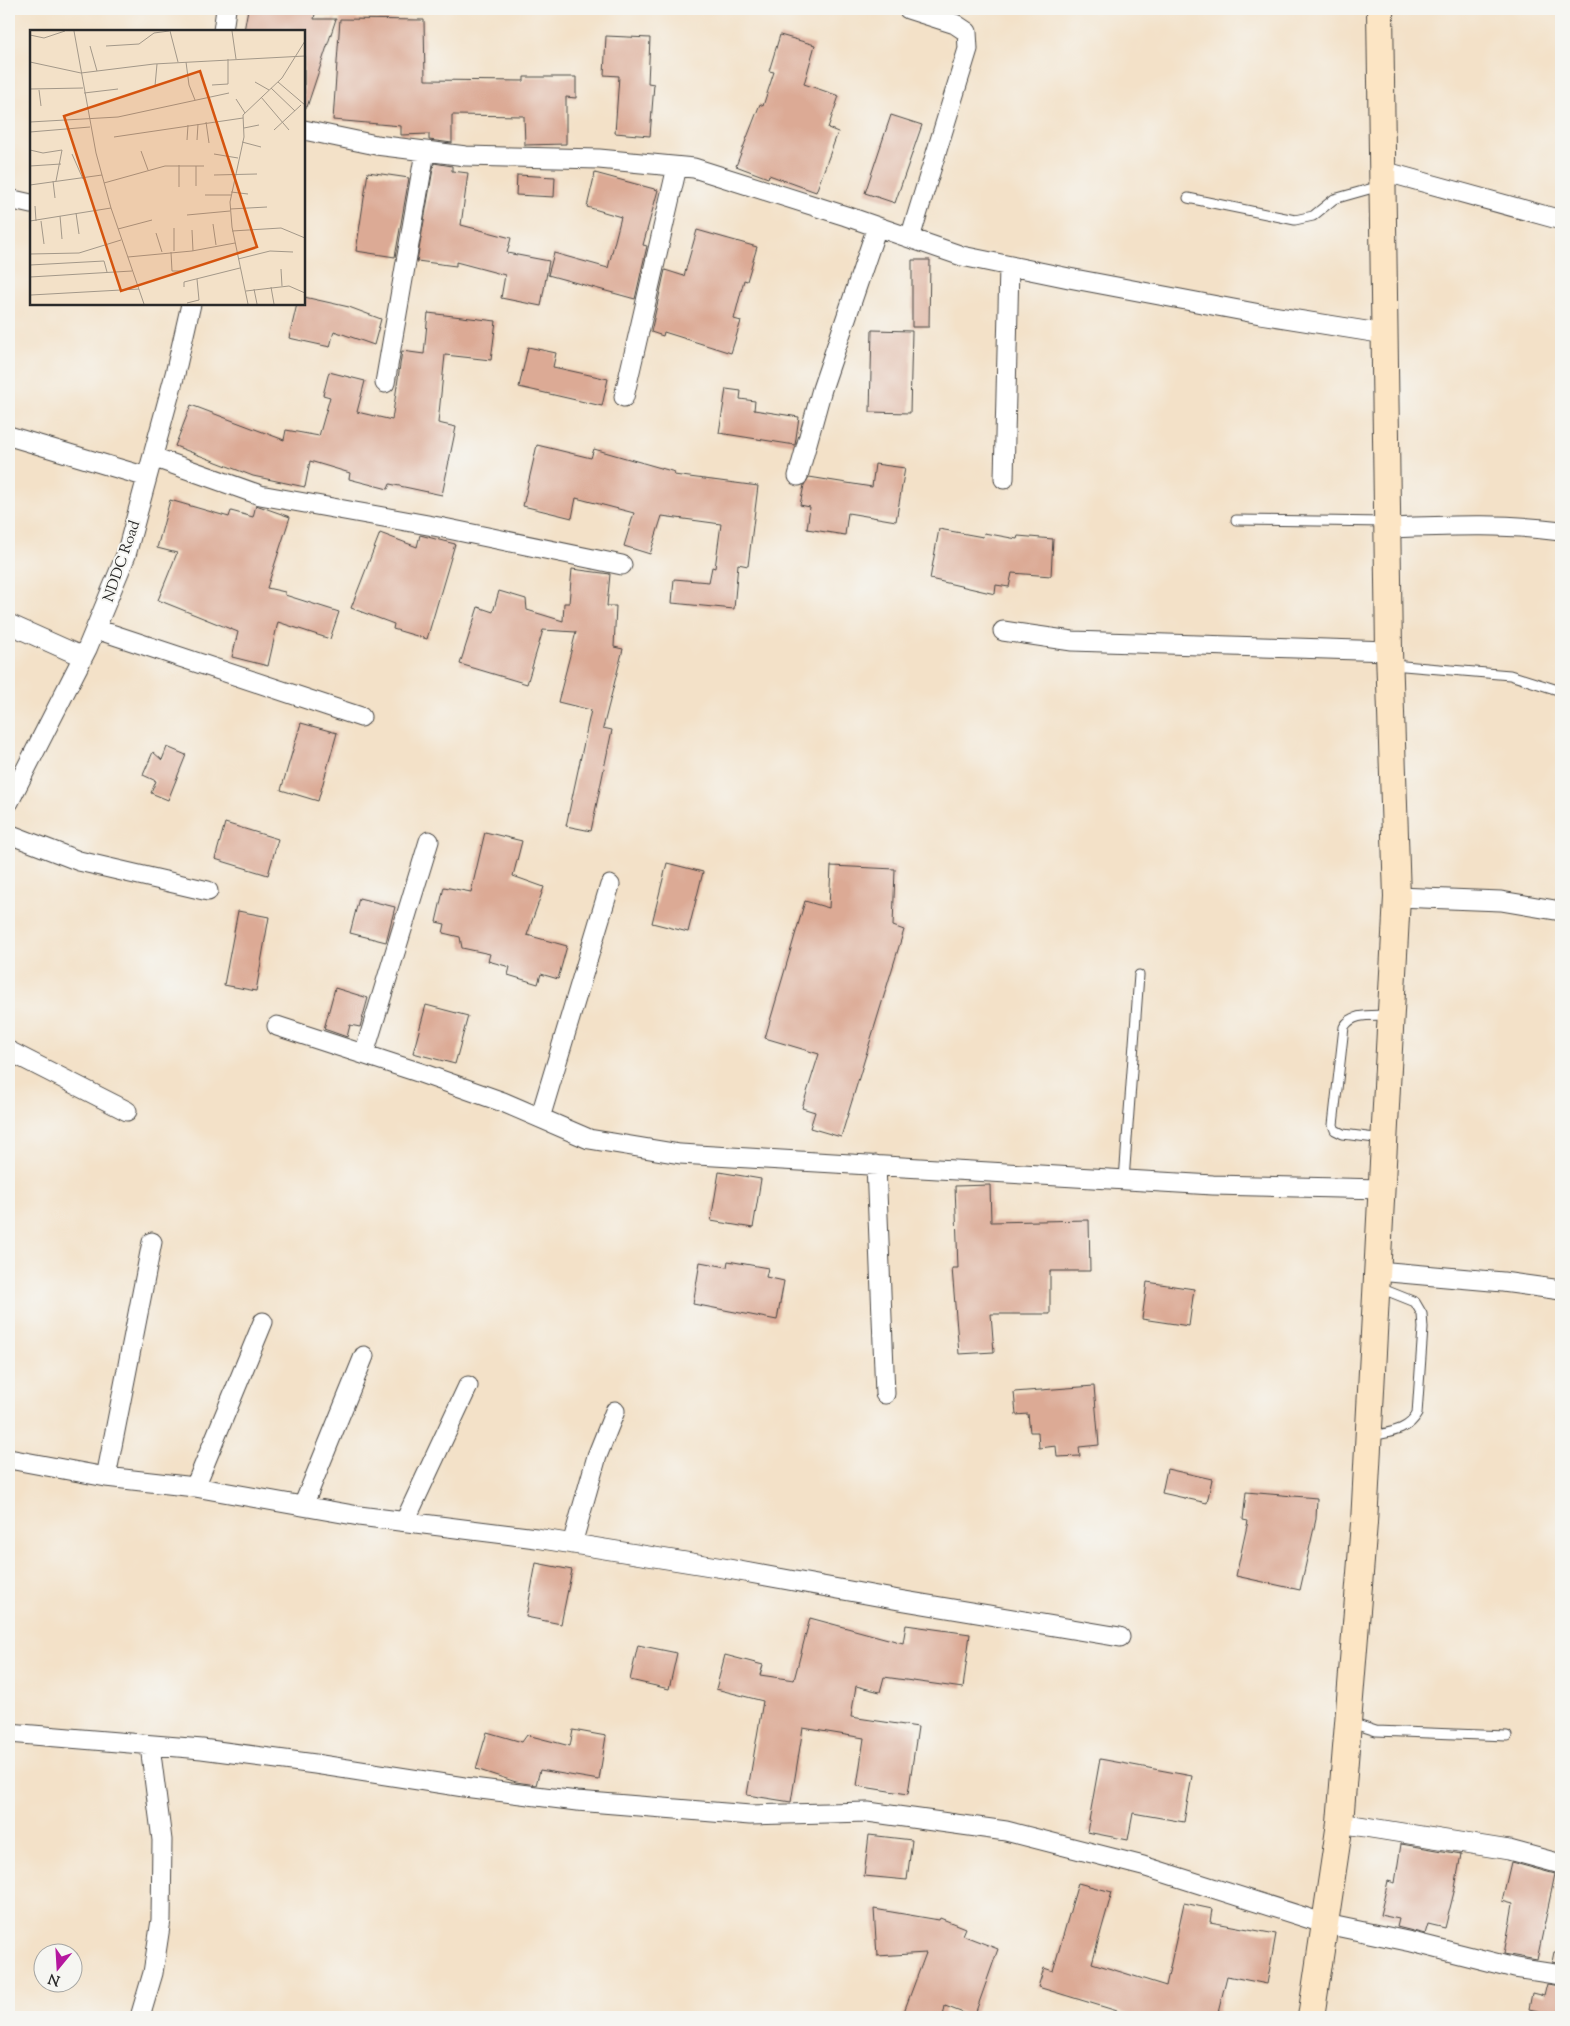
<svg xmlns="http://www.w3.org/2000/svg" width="1570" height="2026" viewBox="0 0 1570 2026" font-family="'Sorts Mill Goudy',serif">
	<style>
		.building { fill: #dcaa95 }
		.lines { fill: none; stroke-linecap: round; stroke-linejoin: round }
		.lane-casing { stroke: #494643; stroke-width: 11 }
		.street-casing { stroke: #494643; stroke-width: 21 }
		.secondary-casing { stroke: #494643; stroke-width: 28 }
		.lane { stroke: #fff; stroke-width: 9 }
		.street { stroke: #fff; stroke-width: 19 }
		.secondary { stroke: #fce5c4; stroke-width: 26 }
		.labels { text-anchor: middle; stroke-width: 4; stroke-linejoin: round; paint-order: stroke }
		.street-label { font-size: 15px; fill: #2b2b2b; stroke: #f6f6f2 }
		.inset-road { fill: none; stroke: #a39889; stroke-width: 1 }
		.view { fill: #d5540f; fill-opacity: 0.15; stroke: #d5540f; stroke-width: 2.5 }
		.inset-edge { fill: none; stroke: #2b2b2b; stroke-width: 2.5 }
	</style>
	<rect width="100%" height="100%" fill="#f6f6f2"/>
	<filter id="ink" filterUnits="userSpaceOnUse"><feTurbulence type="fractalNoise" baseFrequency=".02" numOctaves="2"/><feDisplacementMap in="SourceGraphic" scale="10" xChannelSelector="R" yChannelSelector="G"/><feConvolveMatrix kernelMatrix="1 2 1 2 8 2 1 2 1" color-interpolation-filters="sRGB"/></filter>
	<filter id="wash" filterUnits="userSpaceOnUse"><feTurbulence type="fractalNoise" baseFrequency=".0096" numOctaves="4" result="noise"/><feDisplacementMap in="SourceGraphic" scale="20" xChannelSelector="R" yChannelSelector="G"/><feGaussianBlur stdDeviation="1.12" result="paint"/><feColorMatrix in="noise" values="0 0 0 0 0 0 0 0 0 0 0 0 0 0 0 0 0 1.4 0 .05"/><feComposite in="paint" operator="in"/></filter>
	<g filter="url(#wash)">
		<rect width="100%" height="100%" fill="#f3e1c8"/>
		<g id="blocks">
			<!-- building -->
			<path class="building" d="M 248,9 L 316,9 L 314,19 L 336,19 L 307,107 L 304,107 L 304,31 L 244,31 Z
				M 340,19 L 424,20 L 425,80 L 524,81 L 524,77 L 576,77 L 576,98 L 566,97 L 566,144 L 525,145 L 524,116 L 452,115 L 452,143 L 429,140 L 429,134 L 401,135 L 401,126 L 333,120 Z
				M 780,35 L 815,45 L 804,84 L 839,96 L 828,128 L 838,132 L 816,192 L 769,175 L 768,178 L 736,166 L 760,104 L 763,106 L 774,72 L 769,71 Z
				M 606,36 L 650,38 L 648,83 L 654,84 L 650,136 L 615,133 L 619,76 L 604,75 Z
				M 891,115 L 922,125 L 895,203 L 865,193 Z
				M 434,163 L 452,166 L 452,171 L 468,173 L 461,225 L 511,238 L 507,253 L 549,261 L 541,306 L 501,298 L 505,275 L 456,262 L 456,266 L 417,261 Z
				M 368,172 L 409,178 L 395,257 L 356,251 Z
				M 595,173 L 658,190 L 643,245 L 647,246 L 635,299 L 548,275 L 554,253 L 608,268 L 621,217 L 587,207 Z
				M 517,175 L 555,177 L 554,197 L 516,195 Z
				M 697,230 L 757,247 L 747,281 L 744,280 L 734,319 L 741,321 L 731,353 L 664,332 L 663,336 L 651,332 L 665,270 L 684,276 Z
				M 912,260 L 930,260 L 929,327 L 912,327 Z
				M 304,297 L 349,307 L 381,319 L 374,345 L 334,331 L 330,347 L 289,338 L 297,304 L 304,304 Z
				M 428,313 L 496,321 L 491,360 L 445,355 L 438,423 L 456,427 L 442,495 L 390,484 L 388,489 L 349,479 L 350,473 L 310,461 L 305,487 L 253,476 L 175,446 L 191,405 L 284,440 L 286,430 L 319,436 L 330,397 L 323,395 L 329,372 L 365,381 L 357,412 L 392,420 L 402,351 L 424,354 Z
				M 872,330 L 912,331 L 910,413 L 870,412 Z
				M 528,347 L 556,353 L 553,367 L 608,379 L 602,406 L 519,387 Z
				M 726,389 L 741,391 L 740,399 L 755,401 L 754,410 L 799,417 L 795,445 L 719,433 Z
				M 537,445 L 591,458 L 594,449 L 675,472 L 674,475 L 758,486 L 748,566 L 738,564 L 734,609 L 672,603 L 674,579 L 709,582 L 712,567 L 715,568 L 721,524 L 662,516 L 650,554 L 624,546 L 634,513 L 576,498 L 572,518 L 523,506 Z
				M 875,464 L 905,468 L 896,521 L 848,513 L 845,535 L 807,529 L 810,507 L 800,505 L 804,485 L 809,477 L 872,487 Z
				M 170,500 L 229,517 L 231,511 L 253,517 L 256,505 L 290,517 L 267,588 L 285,592 L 285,595 L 339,612 L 330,639 L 278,622 L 268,666 L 232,657 L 238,632 L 158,600 L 177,553 L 157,548 Z
				M 939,529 L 983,537 L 984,533 L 1017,539 L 1018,536 L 1053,539 L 1051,576 L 1012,573 L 1009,587 L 996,585 L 995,594 L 930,579 Z
				M 380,533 L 417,547 L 420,535 L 455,544 L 427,639 L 393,629 L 394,624 L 351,608 Z
				M 572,569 L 610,574 L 607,606 L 616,606 L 614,647 L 623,649 L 603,728 L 612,730 L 591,831 L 566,826 L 591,710 L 558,702 L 576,632 L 543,630 L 527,684 L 460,664 L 478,607 L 493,612 L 499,591 L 526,599 L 527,610 L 563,621 L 564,603 L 569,603 Z
				M 301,723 L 337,733 L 318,801 L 281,790 Z
				M 167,747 L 186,755 L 168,800 L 151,793 L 156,781 L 143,775 L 153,752 L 162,760 Z
				M 225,823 L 278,839 L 268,875 L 215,859 Z
				M 485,832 L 522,841 L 513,876 L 544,887 L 527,935 L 567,946 L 558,979 L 541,974 L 538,984 L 508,975 L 510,967 L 488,961 L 490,954 L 462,948 L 460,937 L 443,933 L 445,924 L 436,922 L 444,887 L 471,892 Z
				M 667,863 L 703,872 L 688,932 L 652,923 Z
				M 831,866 L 895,869 L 893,926 L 904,930 L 841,1137 L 810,1128 L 815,1112 L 802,1108 L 819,1054 L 765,1038 L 805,901 L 829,908 Z
				M 359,898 L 395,907 L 386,942 L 350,933 Z
				M 238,911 L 269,917 L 256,991 L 224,985 Z
				M 335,988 L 368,998 L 360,1027 L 350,1025 L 347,1037 L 324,1029 Z
				M 426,1005 L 468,1016 L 455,1064 L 413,1053 Z
				M 719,1172 L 761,1179 L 753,1228 L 711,1221 Z
				M 990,1185 L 991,1222 L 1089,1220 L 1090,1271 L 1050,1271 L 1050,1314 L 991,1314 L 994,1352 L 959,1354 L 952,1268 L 958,1268 L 955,1186 Z
				M 728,1261 L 768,1268 L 766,1277 L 784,1281 L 777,1320 L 693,1304 L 700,1262 L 727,1267 Z
				M 1147,1282 L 1194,1289 L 1189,1326 L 1142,1319 Z
				M 1094,1386 L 1099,1445 L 1079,1447 L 1080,1456 L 1057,1457 L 1056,1446 L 1039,1448 L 1038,1432 L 1030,1432 L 1028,1414 L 1016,1415 L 1014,1392 Z
				M 1167,1469 L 1212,1479 L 1207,1503 L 1162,1493 Z
				M 1246,1492 L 1317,1498 L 1316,1519 L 1300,1590 L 1236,1576 L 1248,1521 L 1243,1520 Z
				M 536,1563 L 572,1570 L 561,1624 L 526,1617 Z
				M 810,1618 L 903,1643 L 906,1625 L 970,1634 L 963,1688 L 884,1677 L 880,1692 L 856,1686 L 851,1717 L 918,1727 L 908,1794 L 857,1786 L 864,1738 L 803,1728 L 791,1802 L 747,1795 L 763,1701 L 716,1689 L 725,1655 L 763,1665 L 760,1675 L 794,1680 Z
				M 638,1645 L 677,1653 L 669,1689 L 630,1680 Z
				M 573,1730 L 606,1736 L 599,1780 L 540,1770 L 536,1785 L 516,1782 L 476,1769 L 487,1732 L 522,1742 L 527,1735 L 570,1746 Z
				M 1100,1759 L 1192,1776 L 1184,1822 L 1133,1813 L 1128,1840 L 1087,1832 Z
				M 869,1835 L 912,1840 L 907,1880 L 864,1876 Z
				M 1401,1844 L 1461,1854 L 1455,1888 L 1445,1928 L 1428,1924 L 1425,1934 L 1397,1927 L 1399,1919 L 1380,1915 L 1388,1881 L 1395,1883 Z
				M 1511,1862 L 1555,1874 L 1537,1960 L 1504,1954 L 1513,1904 L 1502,1901 Z
				M 1078,1883 L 1112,1892 L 1092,1963 L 1166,1986 L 1184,1903 L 1212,1909 L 1210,1922 L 1276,1934 L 1267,1984 L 1227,1976 L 1217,2017 L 1137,2017 L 1038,1987 L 1044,1968 L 1053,1971 Z
				M 874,1909 L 939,1920 L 940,1918 L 965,1928 L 962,1935 L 998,1949 L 974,2017 L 945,2006 L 943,2017 L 902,2017 L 926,1953 L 877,1956 Z
				M 1554,1952 L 1561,1952 L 1561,1964 L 1552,1962 Z
				M 1547,1984 L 1561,1986 L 1561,2016 L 1529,2009 L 1532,1993 L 1544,1996 Z"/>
		</g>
	</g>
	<g filter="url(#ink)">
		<use href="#blocks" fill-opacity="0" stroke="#494643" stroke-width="1"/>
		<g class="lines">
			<defs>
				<path id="lane" d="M 1188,198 L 1295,220 L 1313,216 L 1334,199 L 1380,186
					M 1236,520 L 1386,522
					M 1392,665 L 1510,675 L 1561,691
					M 1383,1139 L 1343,1134 L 1335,1130 L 1333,1125 L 1344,1027 C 1353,1012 1372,1016 1388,1015
					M 1124,1180 L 1139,975
					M 1372,1436 C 1390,1432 1408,1431 1417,1414 L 1423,1328 L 1422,1314 L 1415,1302 L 1380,1288
					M 1351,1723 L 1376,1731 L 1507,1736"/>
				<path id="street" d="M 908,9 L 955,24 L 967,32 L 968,49 L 910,238
					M 223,31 L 226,9
					M 304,130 L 376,145 L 466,156 L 599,159 L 694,168 L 846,216 L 962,256 L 1069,278 L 1260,314 L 1385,334
					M 1383,171 L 1561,220
					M 9,199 L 31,204
					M 385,383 L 425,152
					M 624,397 L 677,167
					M 9,436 L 147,477
					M 153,457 L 260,495 L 439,527 L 622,565
					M 798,476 L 822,389 L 877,227
					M 1004,479 L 1009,266
					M 1388,528 C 1446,526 1503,523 1561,531
					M 9,624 L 83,657
					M 96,629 L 361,717
					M 1003,631 L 1072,641 L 1389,651
					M 9,802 L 87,649 L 126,555 L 175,374 L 191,304
					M 9,834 L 79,861 L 208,891
					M 1397,897 L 1501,901 L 1561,911
					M 277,1026 L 418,1072 L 503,1102 L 589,1139 L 680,1154 L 1213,1185 L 1382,1189
					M 9,1051 L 127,1111
					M 364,1054 L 429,841
					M 540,1118 L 610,885
					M 876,1165 L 885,1394
					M 1378,1271 L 1503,1282 L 1561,1290
					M 9,1459 L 106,1477 L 195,1487 L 359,1516 L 536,1538 L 723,1568 L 899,1600 L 1120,1637
					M 106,1477 L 152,1242
					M 195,1487 L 263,1322
					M 303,1506 L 364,1356
					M 405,1521 L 468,1386
					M 572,1544 L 597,1456 L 615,1411
					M 9,1733 L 202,1749 L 315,1764 L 464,1787 L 577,1801 L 750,1815 L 868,1812 L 1006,1831 L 1143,1866 L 1326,1924 L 1412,1942 L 1515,1968 L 1561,1975
					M 1340,1823 L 1509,1850 L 1561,1864
					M 140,2017 L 153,1973 L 161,1920 L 162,1840 L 150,1746"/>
				<path id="secondary" d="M 1311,2017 L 1340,1823 L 1364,1523 L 1397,897 L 1389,651 L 1380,9"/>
			</defs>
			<!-- lane casing -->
			<use href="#lane" class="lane-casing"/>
			<!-- street casing -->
			<use href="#street" class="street-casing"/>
			<!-- secondary casing -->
			<use href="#secondary" class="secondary-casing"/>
			<!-- lane -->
			<use href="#lane" class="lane"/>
			<!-- street -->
			<use href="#street" class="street"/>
			<!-- secondary -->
			<use href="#secondary" class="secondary"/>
		</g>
	</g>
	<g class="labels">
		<!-- street labels -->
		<g class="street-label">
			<text transform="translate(121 561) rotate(-71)" y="5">NDDC Road</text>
		</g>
	</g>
	<!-- overview -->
	<g transform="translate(30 30)">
		<rect width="275" height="275" fill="#f3e1c8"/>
		<path class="inset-road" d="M 44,1 L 66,123 L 81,178 L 114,274M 140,1 L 148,32M 202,1 L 206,29M 0,5 L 14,8 L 35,1M 60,16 L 67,41M 76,16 L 109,14 L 124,3 L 139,1M 0,32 L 51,43 L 124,34 L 275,26M 156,32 L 159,55 L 165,70M 225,52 L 239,60M 248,52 L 275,75M 182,55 L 198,54 L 198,29M 125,56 L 127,34M 241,58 L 265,81M 0,59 L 53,58M 9,60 L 11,76M 54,63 L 88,59M 231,67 L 259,100M 206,69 L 215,83M 0,92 L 88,87 L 199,63M 176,92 L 179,113M 214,98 L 229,95M 244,100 L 271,75M 0,102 L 60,97M 84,107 L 213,88M 157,110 L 158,95M 167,110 L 168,94M 212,112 L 231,117M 0,120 L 13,123 L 32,120 L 26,151M 111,121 L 118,140M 42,124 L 53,149M 184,124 L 208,128M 149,135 L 149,157M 0,136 L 31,134M 166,136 L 166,156M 184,145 L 227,144M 23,151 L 25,168M 74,153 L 135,136 L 174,136M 0,155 L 72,145M 201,162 L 218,164M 175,165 L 201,165M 5,176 L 6,191M 200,179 L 237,177M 46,183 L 49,204M 157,185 L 200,181M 30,186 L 32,209M 0,191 L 81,178M 11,191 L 14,214M 183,194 L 186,215M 144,198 L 144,221M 88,199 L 122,190M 162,200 L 163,221M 202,201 L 251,198 L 275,208M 126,203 L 132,222M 141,222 L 142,241 L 152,241M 0,224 L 49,223 L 91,210M 98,227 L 162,221 L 205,213M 208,229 L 240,221 L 263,222M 0,235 L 74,231 L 77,242M 251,239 L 252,256M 0,247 L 102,241M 154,257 L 154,252 L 210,238M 241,257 L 244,274M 224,259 L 227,274M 216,261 L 259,256 L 275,263M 1,265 L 109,259M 157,273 L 169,270 L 167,249M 218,274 L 202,197 L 200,172 L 214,107 L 213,85 L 252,48 L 275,11"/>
		<path class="view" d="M 170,41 L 227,217 L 91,261 L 34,86 Z"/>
		<rect width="275" height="275" class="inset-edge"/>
	</g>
	<!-- margin -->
	<rect width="1570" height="2026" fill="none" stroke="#f6f6f2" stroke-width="30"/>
	<!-- north arrow -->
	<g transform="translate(58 1968) rotate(198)"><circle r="24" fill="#f6f6f2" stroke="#a5a5a2"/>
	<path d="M0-4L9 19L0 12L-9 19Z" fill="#b5179e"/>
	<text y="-8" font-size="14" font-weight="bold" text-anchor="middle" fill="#2b2b2b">N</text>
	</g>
</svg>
